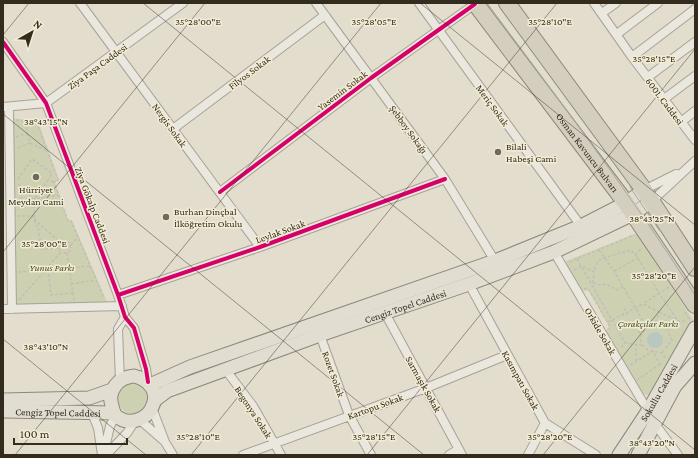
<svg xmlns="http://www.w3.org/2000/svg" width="698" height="458" viewBox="0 0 698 458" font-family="'Crimson Pro',serif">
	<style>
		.green { fill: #ced1b1 }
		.water { fill: #b8c7bf }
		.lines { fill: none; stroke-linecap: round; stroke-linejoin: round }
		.street-casing { stroke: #a7a296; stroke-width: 10 }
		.primary-casing { stroke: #8d887d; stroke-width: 15 }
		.highway-casing { stroke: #8d887d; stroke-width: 18 }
		.path { stroke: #c2beb5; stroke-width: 1.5; stroke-dasharray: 3 2; stroke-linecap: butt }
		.street { stroke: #eae7de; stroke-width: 8 }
		.primary { stroke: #e1ddd0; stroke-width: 13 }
		.highway { stroke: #d4cebf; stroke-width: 16 }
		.tram { stroke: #a9a79e; stroke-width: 1 }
		.cycleway-casing { stroke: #f2ecd4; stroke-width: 6 }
		.cycleway { stroke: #d6006c; stroke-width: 4 }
		.ticks { fill: none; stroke: #342b1f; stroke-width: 1; stroke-opacity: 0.45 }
		.poi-dot { fill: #71695c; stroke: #f2ecd4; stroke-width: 1.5 }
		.labels { text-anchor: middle; stroke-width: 3; stroke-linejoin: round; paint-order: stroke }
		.street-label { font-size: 10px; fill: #342b1f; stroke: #f2ecd4 }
		.poi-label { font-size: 10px; fill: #342b1f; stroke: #f2ecd4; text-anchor: start }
		.park-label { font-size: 10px; font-style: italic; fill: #424f28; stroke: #f2ecd4 }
		.ticks-label { font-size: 10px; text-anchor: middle; fill: #342b1f; stroke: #f2ecd4; stroke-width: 3; stroke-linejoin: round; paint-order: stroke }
	</style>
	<rect width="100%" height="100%" fill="#e2ddcd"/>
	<!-- green -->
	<path class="green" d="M 11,118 L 38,121 L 59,180 L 55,183 L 68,220 L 72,220 L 108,304 L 14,307 L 12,264 L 16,263 L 16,217 L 12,216 Z
		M 637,233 L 693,320 L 657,392 L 649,396 L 641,393 L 605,332 L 609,326 L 588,290 L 581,292 L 566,266 L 566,261 Z
		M118 399a15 15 0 1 1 30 0a15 15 0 1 1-30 0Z"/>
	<!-- water -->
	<path class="water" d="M647 340a8 8 0 1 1 16 0a8 8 0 1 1-16 0Z"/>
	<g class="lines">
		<defs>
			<path id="street" d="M 80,3 L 260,247
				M 316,3 L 445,179 L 495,261
				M 419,3 L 581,226
				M 594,3 L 632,57 L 695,140
				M 602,13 L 616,3
				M 617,34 L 658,3
				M 3,42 L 46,103 L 118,295 L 125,317 L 134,328 L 146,369 L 148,382
				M 632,57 L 695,9
				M 648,77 L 695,42
				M 664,99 L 695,76
				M 3,107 L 46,103 L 183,3
				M 9,107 L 12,309
				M 681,122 L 695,111
				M 173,129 L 325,15
				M 644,190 L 676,174
				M 220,192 L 371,78 L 475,4
				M 652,201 L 695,161
				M 554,252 L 648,411
				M 469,284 L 545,423 L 596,455
				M 118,295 L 260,247 L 445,179
				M 3,309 L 122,306
				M 385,313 L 462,455
				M 320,335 L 349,415 L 371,455
				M 225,369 L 253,406 L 281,455
				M 120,381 L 118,329 L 125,317
				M 152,408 L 165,442 L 173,455
				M 92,413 L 98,428 L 102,455
				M 140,420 L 163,440
				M 655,424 L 678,455
				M 104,452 L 110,426 L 116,415
				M 106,455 L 127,433 L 135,421
				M 243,455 L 426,388 L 507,355
				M 449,455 L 459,449
				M 528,455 L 545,423"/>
			<g id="primary">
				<path d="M 134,376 C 148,379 159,391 153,405 C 148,420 128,427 115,415 C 113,412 113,409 112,406 C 107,391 118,377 134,376 Z"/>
				<path d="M 150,385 L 190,367 L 495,261 L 581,226 L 626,203 L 644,190"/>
				<path d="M 3,400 L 89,398 L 112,390"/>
				<path id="s1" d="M 155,400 L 167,391 L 320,335 L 469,284 L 554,252 L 633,214 L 652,201"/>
				<path id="s2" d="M 3,411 L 114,413"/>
				<path id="s3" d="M 619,455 L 648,411 L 695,328"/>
				<path d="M 638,455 L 675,386 L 695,363"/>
			</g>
			<g id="highway">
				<path id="s4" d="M 475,3 L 626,203 L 695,305"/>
				<path d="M 507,3 L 644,190 L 695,268"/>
			</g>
		</defs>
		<!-- street casing -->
		<use href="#street" class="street-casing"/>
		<!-- primary casing -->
		<use href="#primary" class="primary-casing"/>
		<!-- highway casing -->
		<use href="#highway" class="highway-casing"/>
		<!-- path -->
		<path class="path" d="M 16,120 L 37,123 L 58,180 L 54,182 L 68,221 L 71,221 L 104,298
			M 16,137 L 27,133 L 26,122
			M 30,143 L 47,151
			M 18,148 L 30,143 L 27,133
			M 18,179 L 32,159 L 52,173 L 48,180
			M 18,184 L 34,199 L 58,195
			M 35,198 L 48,180 L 54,182
			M 17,216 L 34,216 L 34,199 L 18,198
			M 71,245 L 78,237
			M 58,248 L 41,249 L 38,226 L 35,225 L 34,216 L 36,221 L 61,243
			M 599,250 L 614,271 L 647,328 L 641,334 L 641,345 L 625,343 L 621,348
			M 67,253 L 74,301
			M 635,255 L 642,248
			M 577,259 L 625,343
			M 569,262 L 634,235
			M 574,270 L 582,266 L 594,272 L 597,262 L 603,258 L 631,250 L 638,258 L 659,293 L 643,304
			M 614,271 L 638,258
			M 18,272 L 44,270
			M 593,283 L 601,285 L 606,284 L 617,290 L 623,287
			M 593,283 L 594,273
			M 71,284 L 96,280
			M 669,287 L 659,293 L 678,321
			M 584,289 L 588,288 L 610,327 L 609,329
			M 73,293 L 51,295 L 48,271 L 90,266
			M 19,300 L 61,252 L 59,248 L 60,244 L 65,241 L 69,243 C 72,247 71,251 67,253 L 61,252
			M 624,308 L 628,315
			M 659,312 L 678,321 L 687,321
			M 685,312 L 689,319
			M 608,322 L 643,304 L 659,312 L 656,321
			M 647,328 L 656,321 L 666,327 L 672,340 L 662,353
			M 638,331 L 641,334
			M 642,345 L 648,350 L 662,353 L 666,359
			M 636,361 L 636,344
			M 630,365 L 653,351 L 660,364 L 661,367
			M 637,380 L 660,364"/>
		<!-- street -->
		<use href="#street" class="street"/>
		<!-- primary -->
		<use href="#primary" class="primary"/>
		<!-- highway -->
		<use href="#highway" class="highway"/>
		<!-- tram -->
		<path class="tram" d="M 487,3 C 558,99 631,194 695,295
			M 630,187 L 659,230"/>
		<defs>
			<path id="cycleway" d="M 3,42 L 46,103 L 118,295 L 125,317 L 134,328 L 146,369 L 148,382
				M 220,192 L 371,78 L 475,4
				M 118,295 L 260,247 L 445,179"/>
		</defs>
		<!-- cycleway casing -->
		<use href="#cycleway" class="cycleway-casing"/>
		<!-- cycleway -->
		<use href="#cycleway" class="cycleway"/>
	</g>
	<!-- ticks -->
	<path class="ticks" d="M 143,3 L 695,450M 420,3 L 695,225M 3,35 L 29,3M 3,114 L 424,455M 3,252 L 205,3M 3,339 L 146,455M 15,455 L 381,3M 191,455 L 557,3M 367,455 L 695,49M 543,455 L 695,267"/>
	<!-- markers -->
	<g class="poi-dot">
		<circle cx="498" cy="152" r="4"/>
		<circle cx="36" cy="177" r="4"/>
		<circle cx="166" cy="217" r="4"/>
	</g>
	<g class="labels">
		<!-- street labels -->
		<g class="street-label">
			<text transform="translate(97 66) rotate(-36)" y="4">Ziya Paşa Caddesi</text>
			<text transform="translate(249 72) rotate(-37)" y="4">Filyos Sokak</text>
			<text transform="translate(342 90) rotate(-37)" y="4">Yasemin Sokak</text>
			<text transform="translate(665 101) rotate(53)" y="4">6001. Caddesi</text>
			<text transform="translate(493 105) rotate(54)" y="4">Meriç Sokak</text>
			<text transform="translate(170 125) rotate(54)" y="4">Nergis Sokak</text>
			<text transform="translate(409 129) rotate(54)" y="4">Şebboy Sokağı</text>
			<text dy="4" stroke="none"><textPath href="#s4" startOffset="187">Osman Kavuncu Bulvarı</textPath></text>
			<text transform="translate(93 205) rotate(69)" y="4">Ziya Gökalp Caddesi</text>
			<text transform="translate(280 231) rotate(-20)" y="4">Leylak Sokak</text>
			<text dy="4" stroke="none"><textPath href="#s1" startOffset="268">Cengiz Topel Caddesi</textPath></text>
			<text transform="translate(601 331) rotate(60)" y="4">Orkide Sokak</text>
			<text transform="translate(334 374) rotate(70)" y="4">Rozet Sokak</text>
			<text transform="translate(521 380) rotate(61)" y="4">Kasımpatı Sokak</text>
			<text transform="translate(424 384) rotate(61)" y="4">Sarmaşık Sokak</text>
			<text dy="4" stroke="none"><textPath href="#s3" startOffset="74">Sokullu Caddesi</textPath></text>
			<text transform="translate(375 406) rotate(-20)" y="4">Kartopu Sokak</text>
			<text dy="4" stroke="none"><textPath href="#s2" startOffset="55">Cengiz Topel Caddesi</textPath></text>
			<text transform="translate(254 412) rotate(57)" y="4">Begonya Sokak</text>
		</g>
		<!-- poi labels -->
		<g class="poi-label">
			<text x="506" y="150">Bilali<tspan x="506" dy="12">Habeşi Cami</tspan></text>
			<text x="36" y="193" text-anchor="middle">Hürriyet<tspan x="36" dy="12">Meydan Cami</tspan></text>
			<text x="174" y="215">Burhan Dinçbal<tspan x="174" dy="12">İlköğretim Okulu</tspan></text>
		</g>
		<!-- park labels -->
		<g class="park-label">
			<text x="52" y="271">Yunus Parkı</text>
			<text x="648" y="327">Çorakçılar Parkı</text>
		</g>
	</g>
	<g class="ticks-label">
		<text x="374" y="25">35°28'05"E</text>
		<text x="550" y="25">35°28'10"E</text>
		<text x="198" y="25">35°28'00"E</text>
		<text x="654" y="62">35°28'15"E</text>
		<text x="46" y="125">38°43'15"N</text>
		<text x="652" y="222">38°43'25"N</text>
		<text x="44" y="247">35°28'00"E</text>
		<text x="654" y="279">35°28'20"E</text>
		<text x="46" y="350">38°43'10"N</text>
		<text x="198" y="440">35°28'10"E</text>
		<text x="374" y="440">35°28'15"E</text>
		<text x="550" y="440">35°28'20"E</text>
		<text x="652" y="446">38°43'20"N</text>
	</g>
	<!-- border -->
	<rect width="698" height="458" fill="none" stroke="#342b1f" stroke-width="8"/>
	<!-- north arrow -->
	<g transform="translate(32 32) rotate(39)" stroke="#f2ecd4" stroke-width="3" paint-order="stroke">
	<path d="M0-3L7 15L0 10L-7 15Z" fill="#342b1f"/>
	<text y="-6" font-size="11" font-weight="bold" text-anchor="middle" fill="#342b1f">N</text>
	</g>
	<!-- scale -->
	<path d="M14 438v6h113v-6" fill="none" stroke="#342b1f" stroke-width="2"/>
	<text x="20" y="438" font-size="12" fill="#342b1f" stroke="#f2ecd4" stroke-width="3" paint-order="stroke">100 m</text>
</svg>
